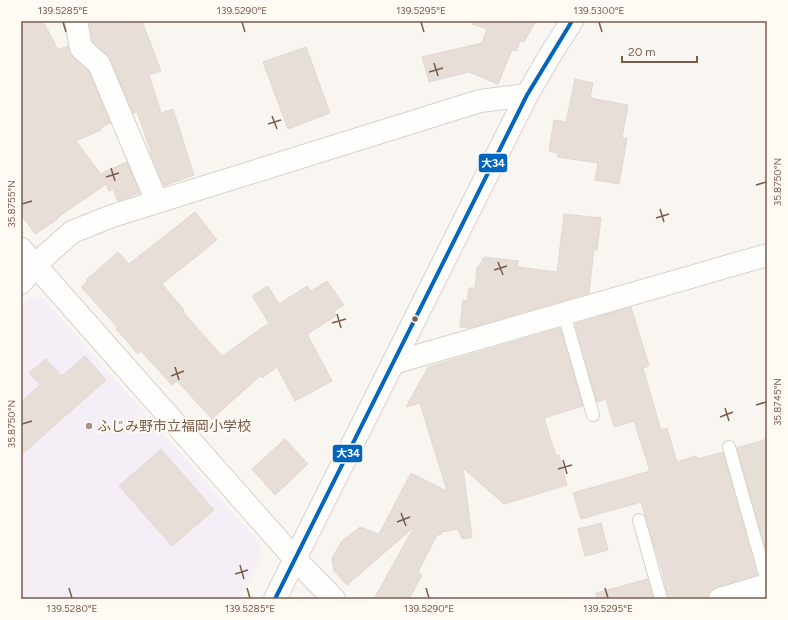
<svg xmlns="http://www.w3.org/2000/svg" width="788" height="620" viewBox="0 0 788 620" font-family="Figtree,'Noto Sans JP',sans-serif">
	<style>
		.education { fill: #f6eef6 }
		.building { fill: #e6ded7; stroke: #e2d8d2 }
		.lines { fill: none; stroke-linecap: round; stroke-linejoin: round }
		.service-casing { stroke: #d7d1cb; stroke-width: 14 }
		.minor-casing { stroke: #d7d1cb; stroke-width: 24 }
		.tertiary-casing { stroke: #d7d1cb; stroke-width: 24 }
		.service { stroke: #fefefd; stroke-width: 12 }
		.minor { stroke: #fefefd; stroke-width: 22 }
		.tertiary { stroke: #fefefd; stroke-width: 22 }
		.bus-1-casing { stroke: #fffaf3; stroke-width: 7 }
		.bus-1 { stroke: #0065bd; stroke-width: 4 }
		.ticks { fill: none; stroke: #7a5c4d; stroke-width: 1.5 }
		.bus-dot { fill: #7a5c4d; stroke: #fffaf3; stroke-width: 1.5 }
		.poi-dot { fill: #a69286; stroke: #fffaf3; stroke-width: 1.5 }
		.labels { text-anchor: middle; stroke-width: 4; stroke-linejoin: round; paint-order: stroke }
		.poi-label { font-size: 14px; fill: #7a5c4d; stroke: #fffaf3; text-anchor: start }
		.line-badge { stroke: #fffaf3; stroke-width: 1.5 }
		.badge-label { font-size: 11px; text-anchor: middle; font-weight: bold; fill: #fff }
		.neatline { fill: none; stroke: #7a5c4d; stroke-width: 1.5 }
		.ticks-label { font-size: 10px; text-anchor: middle; fill: #7a5c4d }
	</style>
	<rect width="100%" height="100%" fill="#f9f5f0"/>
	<!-- education -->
	<path class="education" d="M 41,296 L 260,543 L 260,558 L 239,599 L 21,599 L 21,309 L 27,300 Z"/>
	<!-- building -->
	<path class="building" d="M 21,21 L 43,21 L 58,50 L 68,46 L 73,57 L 89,71 L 110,123 L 100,128 L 101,130 L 76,141 L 105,180 L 102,173 L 127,162 L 140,193 L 118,201 L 113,189 L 109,191 L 106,184 L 57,218 L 58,219 L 35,234 L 21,214 Z
		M 89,21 L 142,21 L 161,71 L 149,75 L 161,113 L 173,109 L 194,175 L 164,186 L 150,152 L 151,152 L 137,112 L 133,113 L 110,59 L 93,42 Z
		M 472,21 L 536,21 L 524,42 L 520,41 L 516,51 L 512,50 L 498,84 L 469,72 L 429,82 L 422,57 L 482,43 L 487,29 L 472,24 Z
		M 306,47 L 330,113 L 288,129 L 263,62 Z
		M 575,79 L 593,83 L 590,98 L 628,105 L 622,138 L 627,139 L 619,184 L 595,180 L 598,163 L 558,157 L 558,153 L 549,151 L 554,120 L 566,122 Z
		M 195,212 L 217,240 L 162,284 L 184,310 L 183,312 L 222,356 L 269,323 L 252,296 L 268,286 L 279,304 L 307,286 L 311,291 L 327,281 L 344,305 L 334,311 L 336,316 L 307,334 L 332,381 L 295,401 L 277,367 L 262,378 L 260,376 L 212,419 L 177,381 L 172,385 L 141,351 L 138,354 L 116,329 L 118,328 L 81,287 L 88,281 L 86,280 L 118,252 L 129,264 Z
		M 564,214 L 601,218 L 597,250 L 594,249 L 589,293 L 469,328 L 460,327 L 463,300 L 467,301 L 469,288 L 475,288 L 477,268 L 481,263 L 484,257 L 518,261 L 517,267 L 557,272 Z
		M 631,307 L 649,366 L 643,368 L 661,430 L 667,428 L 677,462 L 696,456 L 697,459 L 723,452 L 757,575 L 716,587 L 711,591 L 708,599 L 668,599 L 663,574 L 641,502 L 581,519 L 573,493 L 650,471 L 634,421 L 614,427 L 606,399 L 597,402 L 575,324 Z
		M 560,328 L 583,406 L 544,418 L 556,456 L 559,455 L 567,485 L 504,504 L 463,468 L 472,537 L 462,539 L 458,529 L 442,532 L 442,534 L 437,535 L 418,572 L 422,575 L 409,599 L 374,599 L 414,527 L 347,585 L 334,571 L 332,558 L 342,541 L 360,527 L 379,534 L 411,473 L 447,491 L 420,403 L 406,407 L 428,367 Z
		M 85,356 L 106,380 L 21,455 L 21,402 L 40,385 L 29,373 L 46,359 L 62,376 Z
		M 285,439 L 308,464 L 275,495 L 252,469 Z
		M 767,439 L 767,554 L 737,448 Z
		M 161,449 L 214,510 L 172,546 L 119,486 Z
		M 601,523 L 608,550 L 585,556 L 578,529 Z
		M 648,579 L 653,599 L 597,599 L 596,593 Z"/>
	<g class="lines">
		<defs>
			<path id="service" d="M 564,314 L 593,415
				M 729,447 L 767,581
				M 639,520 L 661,599"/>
			<path id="minor" d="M 76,21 L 81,48 L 99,64 L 157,202
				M 35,265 L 72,232 L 112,216 L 480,101 L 527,95
				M 393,363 L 767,255
				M 720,599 L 767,585"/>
			<path id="tertiary" d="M 21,249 L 295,559 L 334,599
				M 21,283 L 35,265
				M 275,599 L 527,95 L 552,52 L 572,21"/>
		</defs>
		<!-- service casing -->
		<use href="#service" class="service-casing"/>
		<!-- minor casing -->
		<use href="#minor" class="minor-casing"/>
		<!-- tertiary casing -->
		<use href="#tertiary" class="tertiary-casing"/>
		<!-- service -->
		<use href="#service" class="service"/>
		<!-- minor -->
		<use href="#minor" class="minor"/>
		<!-- tertiary -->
		<use href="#tertiary" class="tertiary"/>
		<defs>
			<path id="bus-1" d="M 275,599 L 527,95 L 572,21"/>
		</defs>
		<!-- bus-1 casing -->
		<use href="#bus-1" class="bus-1-casing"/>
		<!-- bus-1 -->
		<use href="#bus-1" class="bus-1"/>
	</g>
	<!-- ticks -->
	<path class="ticks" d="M 63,22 L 66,32M 242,22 L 245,32M 421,22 L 424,32M 599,22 L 602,32M 434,63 L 438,76M 429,72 L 443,68M 272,116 L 277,129M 268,124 L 281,120M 111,168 L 115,181M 106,177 L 119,173M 756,185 L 766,182M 22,204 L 32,201M 660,209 L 664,222M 656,218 L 669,214M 498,262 L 503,275M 494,270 L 507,266M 337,314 L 341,328M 332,323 L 346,319M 175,367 L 179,380M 171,376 L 184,371M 756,405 L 766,402M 725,408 L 729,421M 720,417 L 733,412M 22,424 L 32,421M 563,460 L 567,474M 558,469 L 572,465M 401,513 L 406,526M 397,522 L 410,517M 240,565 L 244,579M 235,574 L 248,570M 69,588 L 72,598M 247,588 L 250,598M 426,588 L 429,598M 605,588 L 608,598"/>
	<!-- markers -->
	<circle class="bus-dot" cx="415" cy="319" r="3.5"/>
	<circle class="poi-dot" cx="89" cy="426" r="4"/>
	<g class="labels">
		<!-- poi labels -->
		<g class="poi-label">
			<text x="97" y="431">ふじみ野市立福岡小学校</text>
		</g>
	</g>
	<g class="line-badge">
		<rect x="478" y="153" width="30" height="20" rx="4" fill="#0065bd"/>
		<rect x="332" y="444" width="31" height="19" rx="4" fill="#0065bd"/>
	</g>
	<g class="badge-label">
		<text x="493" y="167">大34</text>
		<text x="348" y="457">大34</text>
	</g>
	<!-- border -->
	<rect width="788" height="620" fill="none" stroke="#fffaf3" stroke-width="44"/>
	<!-- scale -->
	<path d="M622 56v6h75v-6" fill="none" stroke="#7a5c4d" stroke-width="2"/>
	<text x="628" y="56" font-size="12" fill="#7a5c4d" stroke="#fffaf3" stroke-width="3" paint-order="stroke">20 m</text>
	<rect x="22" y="22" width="744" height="576" class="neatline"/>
	<g class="ticks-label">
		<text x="63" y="14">139.5285°E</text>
		<text x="242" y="14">139.5290°E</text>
		<text x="421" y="14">139.5295°E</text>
		<text x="599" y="14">139.5300°E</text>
		<text transform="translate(777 182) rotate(-90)" y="4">35.8750°N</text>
		<text transform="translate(11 204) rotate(-90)" y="4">35.8755°N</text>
		<text transform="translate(777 402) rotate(-90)" y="4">35.8745°N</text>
		<text transform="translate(11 424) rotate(-90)" y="4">35.8750°N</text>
		<text x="72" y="612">139.5280°E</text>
		<text x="250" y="612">139.5285°E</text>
		<text x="429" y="612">139.5290°E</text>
		<text x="608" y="612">139.5295°E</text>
	</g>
</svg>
